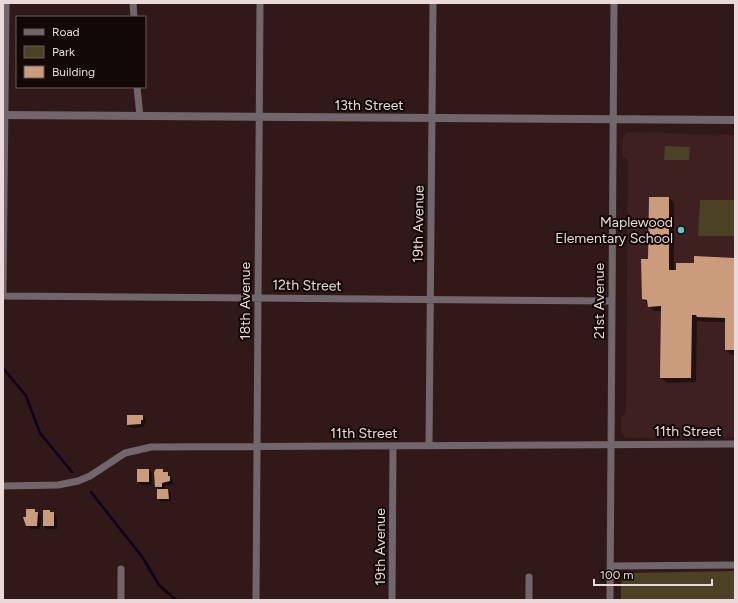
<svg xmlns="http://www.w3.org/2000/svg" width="738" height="603" viewBox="0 0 738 603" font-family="Figtree,sans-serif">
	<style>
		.built { fill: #3e2020 }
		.green { fill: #4b4124 }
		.shadow { fill: #0007 }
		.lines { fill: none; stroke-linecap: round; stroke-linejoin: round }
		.stream { stroke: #11001c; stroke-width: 2.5 }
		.building { fill: #ca9c7b }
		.minor { stroke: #71666b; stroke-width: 7 }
		.tertiary { stroke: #71666b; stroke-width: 8 }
		.poi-dot { fill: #52cdce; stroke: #120807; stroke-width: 1.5 }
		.labels { text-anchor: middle; stroke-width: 4; stroke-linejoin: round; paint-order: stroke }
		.street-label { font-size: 14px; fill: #ead9d8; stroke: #120807 }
		.poi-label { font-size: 14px; fill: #ead9d8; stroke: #120807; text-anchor: end }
	</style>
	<rect width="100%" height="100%" fill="#311919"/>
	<!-- built -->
	<path class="built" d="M 627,132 L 735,135 L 735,437 L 626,438 L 621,433 L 621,417 L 626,413 L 628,161 L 622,156 L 622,139 Z"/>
	<!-- green -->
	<path class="green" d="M 665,146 L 690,147 L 689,160 L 664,160 Z
		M 700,200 L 735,200 L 735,236 L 698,236 Z
		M 735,571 L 735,600 L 621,600 C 621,589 619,578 629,573 Z"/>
	<!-- shadow -->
	<path class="shadow" d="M 669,198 L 674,203 L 674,271 L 695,264 L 735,259 L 735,355 L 731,355 L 726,349 L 726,322 L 703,322 L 697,320 L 696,382 L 667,383 L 661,377 L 662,311 L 654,311 L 643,299 L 649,260 Z
		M 143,416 L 146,419 L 144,427 L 132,428 L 128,425 Z
		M 149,470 L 152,473 L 152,485 L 141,485 L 138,482 Z
		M 163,470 L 171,476 L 173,484 L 165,486 L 165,490 L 168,490 L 171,493 L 171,501 L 161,502 L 158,498 L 160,490 L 156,487 Z
		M 34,510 L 41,516 L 40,529 L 31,529 L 27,526 L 27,518 Z
		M 50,511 L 57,517 L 57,529 L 47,529 L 44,526 Z"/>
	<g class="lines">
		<!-- stream -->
		<path class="stream" d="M 3,368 L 26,396 L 40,433 L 72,472
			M 91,492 L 143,558 L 159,585 L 176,600"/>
	</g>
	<!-- building -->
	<path class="building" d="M 649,197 L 669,197 L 669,270 L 676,270 L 676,263 L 694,263 L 694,256 L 735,258 L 735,350 L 725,350 L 725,318 L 697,317 L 696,315 L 692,315 L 691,378 L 660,378 L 661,306 L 648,307 L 647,300 L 642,299 L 641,259 L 648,259 Z
		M 127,415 L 143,415 L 143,420 L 141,420 L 141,424 L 127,425 Z
		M 137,469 L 149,469 L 149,482 L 137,482 Z
		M 156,469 L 163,469 L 163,472 L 168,472 L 168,476 L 170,476 L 170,481 L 162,483 L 162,487 L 155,487 L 154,472 Z
		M 157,489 L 168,489 L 169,499 L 157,499 Z
		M 26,509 L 35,509 L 35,512 L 38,512 L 37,526 L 26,526 L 23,517 L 26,517 Z
		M 43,510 L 50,510 L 50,512 L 54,512 L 54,526 L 43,526 Z"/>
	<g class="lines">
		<!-- minor -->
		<path class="minor" d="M 133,3 L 134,17
			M 137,87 L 140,116
			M 3,296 L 611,301
			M 3,296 L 6,3
			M 429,445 L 433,3
			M 3,486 L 58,485 L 78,481 L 90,476 L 125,453 L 151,447 L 735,444
			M 611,566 L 735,565
			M 121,569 L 121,600
			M 529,577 L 529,600
			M 256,600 L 260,3
			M 392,600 L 393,446
			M 610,600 L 614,3"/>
		<!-- tertiary -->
		<path class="tertiary" d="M 3,115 L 735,120"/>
	</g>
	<!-- markers -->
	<circle class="poi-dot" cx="681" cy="230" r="4"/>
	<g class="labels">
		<!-- street labels -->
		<g class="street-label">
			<text x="369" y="110">13th Street</text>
			<text transform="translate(418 224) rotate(-89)" y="5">19th Avenue</text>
			<text transform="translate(307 285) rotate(1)" y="5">12th Street</text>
			<text transform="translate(245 301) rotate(-90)" y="5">18th Avenue</text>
			<text transform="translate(599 301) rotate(-90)" y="5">21st Avenue</text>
			<text x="688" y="436">11th Street</text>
			<text x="364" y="438">11th Street</text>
			<text transform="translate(380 547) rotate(-90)" y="5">19th Avenue</text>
		</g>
		<!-- poi labels -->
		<g class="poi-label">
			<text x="673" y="227">Maplewood<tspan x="673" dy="16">Elementary School</tspan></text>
		</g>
	</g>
	<!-- border -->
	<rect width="738" height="603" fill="none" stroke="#ead9d8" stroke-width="8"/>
	<!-- legend -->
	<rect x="16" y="16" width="130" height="72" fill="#120807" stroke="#685c5b"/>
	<rect x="24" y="29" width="20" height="6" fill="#71666b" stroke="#685c5b"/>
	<text x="52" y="36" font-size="12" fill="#ead9d8">Road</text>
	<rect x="24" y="46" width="20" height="12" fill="#4b4124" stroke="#685c5b"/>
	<text x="52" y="56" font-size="12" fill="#ead9d8">Park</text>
	<rect x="24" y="66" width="20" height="12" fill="#ca9c7b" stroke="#685c5b"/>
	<text x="52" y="76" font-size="12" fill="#ead9d8">Building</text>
	<!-- scale -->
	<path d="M594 579v6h118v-6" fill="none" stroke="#ead9d8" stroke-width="2"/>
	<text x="600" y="579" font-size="12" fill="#ead9d8" stroke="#120807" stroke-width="3" paint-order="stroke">100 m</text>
</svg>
